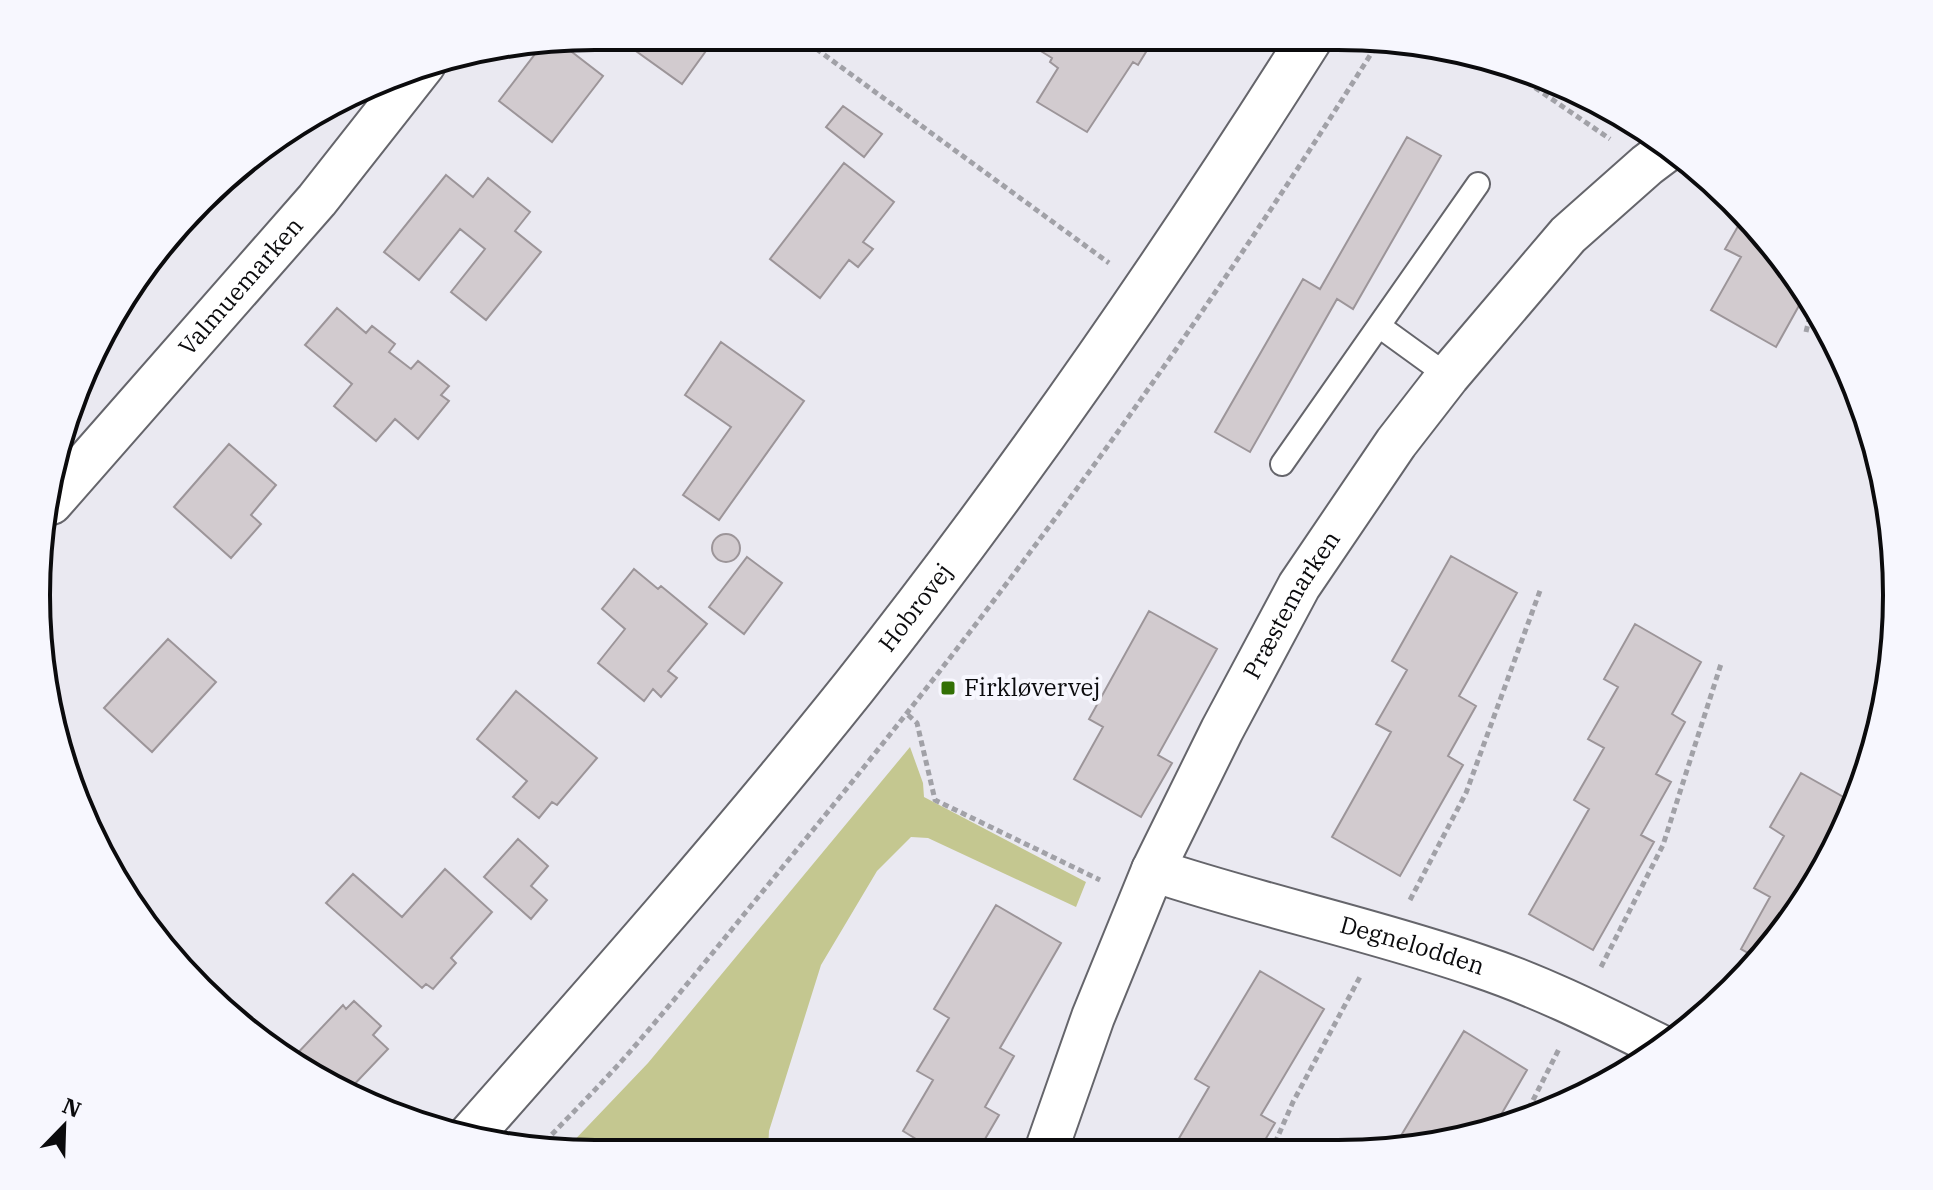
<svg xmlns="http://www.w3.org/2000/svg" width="1933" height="1190" viewBox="0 0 1933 1190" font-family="'IBM Plex Serif',serif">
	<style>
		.green { fill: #c4c790 }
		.building { fill: #d2cbcf; stroke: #9c9599; stroke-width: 2 }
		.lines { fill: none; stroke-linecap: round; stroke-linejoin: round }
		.service-casing { stroke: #65656b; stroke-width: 26 }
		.minor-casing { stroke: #65656b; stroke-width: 46 }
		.secondary-casing { stroke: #65656b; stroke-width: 48 }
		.path { stroke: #a1a1a7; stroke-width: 5; stroke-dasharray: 6 4; stroke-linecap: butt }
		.service { stroke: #fff; stroke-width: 22 }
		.minor { stroke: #fff; stroke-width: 42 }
		.secondary { stroke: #fff; stroke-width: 44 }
		.poi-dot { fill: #327005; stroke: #f7f7fe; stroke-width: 3 }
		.labels { text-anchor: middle; stroke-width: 8; stroke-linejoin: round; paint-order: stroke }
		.street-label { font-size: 24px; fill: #0b0b0d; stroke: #f7f7fe }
		.poi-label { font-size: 24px; fill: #0b0b0d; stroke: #f7f7fe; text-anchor: start }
		.rim { fill: none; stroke: #0b0b0d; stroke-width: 4 }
	</style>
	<rect width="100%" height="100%" fill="#eae9f1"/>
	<!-- green -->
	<path class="green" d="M 910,747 L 923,783 L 924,797 L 1086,882 L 1076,907 L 928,838 L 911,837 L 877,871 L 821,965 L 769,1131 L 768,1150 L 566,1149 L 648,1063 Z"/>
	<!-- building -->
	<path class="building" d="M 615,36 L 716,37 L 682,84 Z
		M 1035,39 L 1142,39 L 1140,42 L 1149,47 L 1138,65 L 1133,62 L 1087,132 L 1037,102 L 1058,68 L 1050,62 L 1052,58 L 1031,45 Z
		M 559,42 L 603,76 L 552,142 L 499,101 L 542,45 Z
		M 843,106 L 882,134 L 864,157 L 826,127 Z
		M 1407,137 L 1441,156 L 1353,309 L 1337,299 L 1250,452 L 1215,432 L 1303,279 L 1320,289 Z
		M 844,163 L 894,202 L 863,242 L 873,249 L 858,267 L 849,260 L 820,298 L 770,259 Z
		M 446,175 L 473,197 L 488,178 L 530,212 L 515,231 L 541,252 L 486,320 L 451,292 L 485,249 L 460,229 L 419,280 L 384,252 Z
		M 1745,214 L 1758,226 L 1795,278 L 1792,284 L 1806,293 L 1776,347 L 1711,310 L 1741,257 L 1725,249 Z
		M 337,308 L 366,333 L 372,326 L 395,344 L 389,352 L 411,369 L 418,361 L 449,386 L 441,395 L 449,401 L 418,439 L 395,419 L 376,441 L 334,406 L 352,384 L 305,345 Z
		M 721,342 L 804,401 L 719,520 L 683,495 L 731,427 L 685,395 Z
		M 229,444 L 276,485 L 251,515 L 261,524 L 231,558 L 174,507 Z
		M712 548a14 14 0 1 1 28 0a14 14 0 1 1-28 0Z
		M 1451,556 L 1517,593 L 1459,696 L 1476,706 L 1448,756 L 1463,765 L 1400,876 L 1332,837 L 1391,732 L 1376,724 L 1407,670 L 1392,661 Z
		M 747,557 L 782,583 L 744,634 L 709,607 Z
		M 634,569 L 658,589 L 661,586 L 707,624 L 668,671 L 677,678 L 661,697 L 653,689 L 644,701 L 598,663 L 625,629 L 602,609 Z
		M 1149,611 L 1217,649 L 1158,755 L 1172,763 L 1141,817 L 1074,779 L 1103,727 L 1089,719 Z
		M 1635,624 L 1701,662 L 1672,714 L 1685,722 L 1656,774 L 1671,782 L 1641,835 L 1654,842 L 1593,950 L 1529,914 L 1589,809 L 1574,800 L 1604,748 L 1588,739 L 1618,687 L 1604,679 Z
		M 168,639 L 216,682 L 152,752 L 104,708 Z
		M 516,691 L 597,758 L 557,805 L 552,802 L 539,818 L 513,797 L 527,781 L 477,739 Z
		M 61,744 L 76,759 L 65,771 Z
		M 1801,773 L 1854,803 L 1840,842 L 1782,935 L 1747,972 L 1755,957 L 1741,949 L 1770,897 L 1754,888 L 1784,836 L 1770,827 Z
		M 518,839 L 548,866 L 531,886 L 547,900 L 531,919 L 484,877 Z
		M 445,869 L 492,912 L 451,958 L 456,963 L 433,989 L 426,984 L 422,988 L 326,903 L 353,874 L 402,917 Z
		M 996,905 L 1061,943 L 1000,1048 L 1014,1056 L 985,1107 L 999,1115 L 978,1151 L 909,1151 L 916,1139 L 903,1131 L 933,1080 L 917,1071 L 949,1018 L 934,1009 Z
		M 1260,971 L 1324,1009 L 1261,1115 L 1275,1123 L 1258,1152 L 1171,1152 L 1209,1087 L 1195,1079 Z
		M 354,1001 L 381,1026 L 373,1035 L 388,1049 L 347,1092 L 276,1051 L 281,1046 L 293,1058 L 343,1005 L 346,1009 Z
		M 1464,1031 L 1527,1070 L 1491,1132 L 1411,1147 L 1399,1139 Z"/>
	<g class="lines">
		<defs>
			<path id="service" d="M 1379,326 L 1448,376
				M 1282,464 L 1478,184"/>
			<g id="minor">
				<path id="s1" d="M 51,503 L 317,200 L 424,64"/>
				<path id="s2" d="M 1153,870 C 1261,906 1372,929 1479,966 C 1542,987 1603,1018 1662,1047"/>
				<path id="s3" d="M 1046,1151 L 1093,1017 L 1153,870 L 1222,730 L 1299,586 L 1396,443 L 1448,376 L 1568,235 L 1647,165 L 1671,147"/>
			</g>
			<g id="secondary">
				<path id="s4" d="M 471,1135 C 601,988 731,841 854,687 C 1018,480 1168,263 1309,40"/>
			</g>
		</defs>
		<!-- service casing -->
		<use href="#service" class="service-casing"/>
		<!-- minor casing -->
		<use href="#minor" class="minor-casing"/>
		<!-- secondary casing -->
		<use href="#secondary" class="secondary-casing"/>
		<!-- path -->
		<path class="path" d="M 800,37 L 1109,263
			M 1502,65 L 1610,139
			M 1806,332 L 1813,303
			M 908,715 L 917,723 L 935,800 L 1100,880
			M 1410,900 L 1466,793 L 1541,588
			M 1601,967 L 1663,845 L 1721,664
			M 1524,1118 L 1560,1047
			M 538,1149 C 570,1115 603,1083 634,1047 C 690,982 744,914 799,847 C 1010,591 1203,323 1379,41
			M 1271,1152 L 1293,1102 L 1361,975"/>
		<!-- service -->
		<use href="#service" class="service"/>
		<!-- minor -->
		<use href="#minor" class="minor"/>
		<!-- secondary -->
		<use href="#secondary" class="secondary"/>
	</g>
	<!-- markers -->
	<rect class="poi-dot" x="940" y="680" width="16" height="16" rx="4"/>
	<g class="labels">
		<!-- street labels -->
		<g class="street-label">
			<text dy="8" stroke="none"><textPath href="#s1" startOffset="288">Valmuemarken</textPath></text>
			<text dy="8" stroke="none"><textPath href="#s3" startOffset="600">Præstemarken</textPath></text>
			<text dy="8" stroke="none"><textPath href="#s4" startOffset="690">Hobrovej</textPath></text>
			<text dy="8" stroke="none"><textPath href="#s2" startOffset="270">Degnelodden</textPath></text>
		</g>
		<!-- poi labels -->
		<g class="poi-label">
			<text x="964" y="696">Firkløvervej</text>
		</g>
	</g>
	<!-- crop -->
	<path d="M0 0H1933V1190H0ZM595 50H1338A545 545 0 0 1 1883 595V595A545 545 0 0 1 1338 1140H595A545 545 0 0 1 50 595V595A545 545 0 0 1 595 50Z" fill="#f7f7fe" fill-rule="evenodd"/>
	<path class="rim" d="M595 50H1338A545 545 0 0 1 1883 595V595A545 545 0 0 1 1338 1140H595A545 545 0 0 1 50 595V595A545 545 0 0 1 595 50Z"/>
	<!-- north arrow -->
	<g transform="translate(64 1126) rotate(23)" stroke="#f7f7fe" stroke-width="6" paint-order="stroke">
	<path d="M0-6L14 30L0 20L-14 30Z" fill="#0b0b0d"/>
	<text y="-12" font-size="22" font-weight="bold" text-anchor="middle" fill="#0b0b0d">N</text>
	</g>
</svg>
